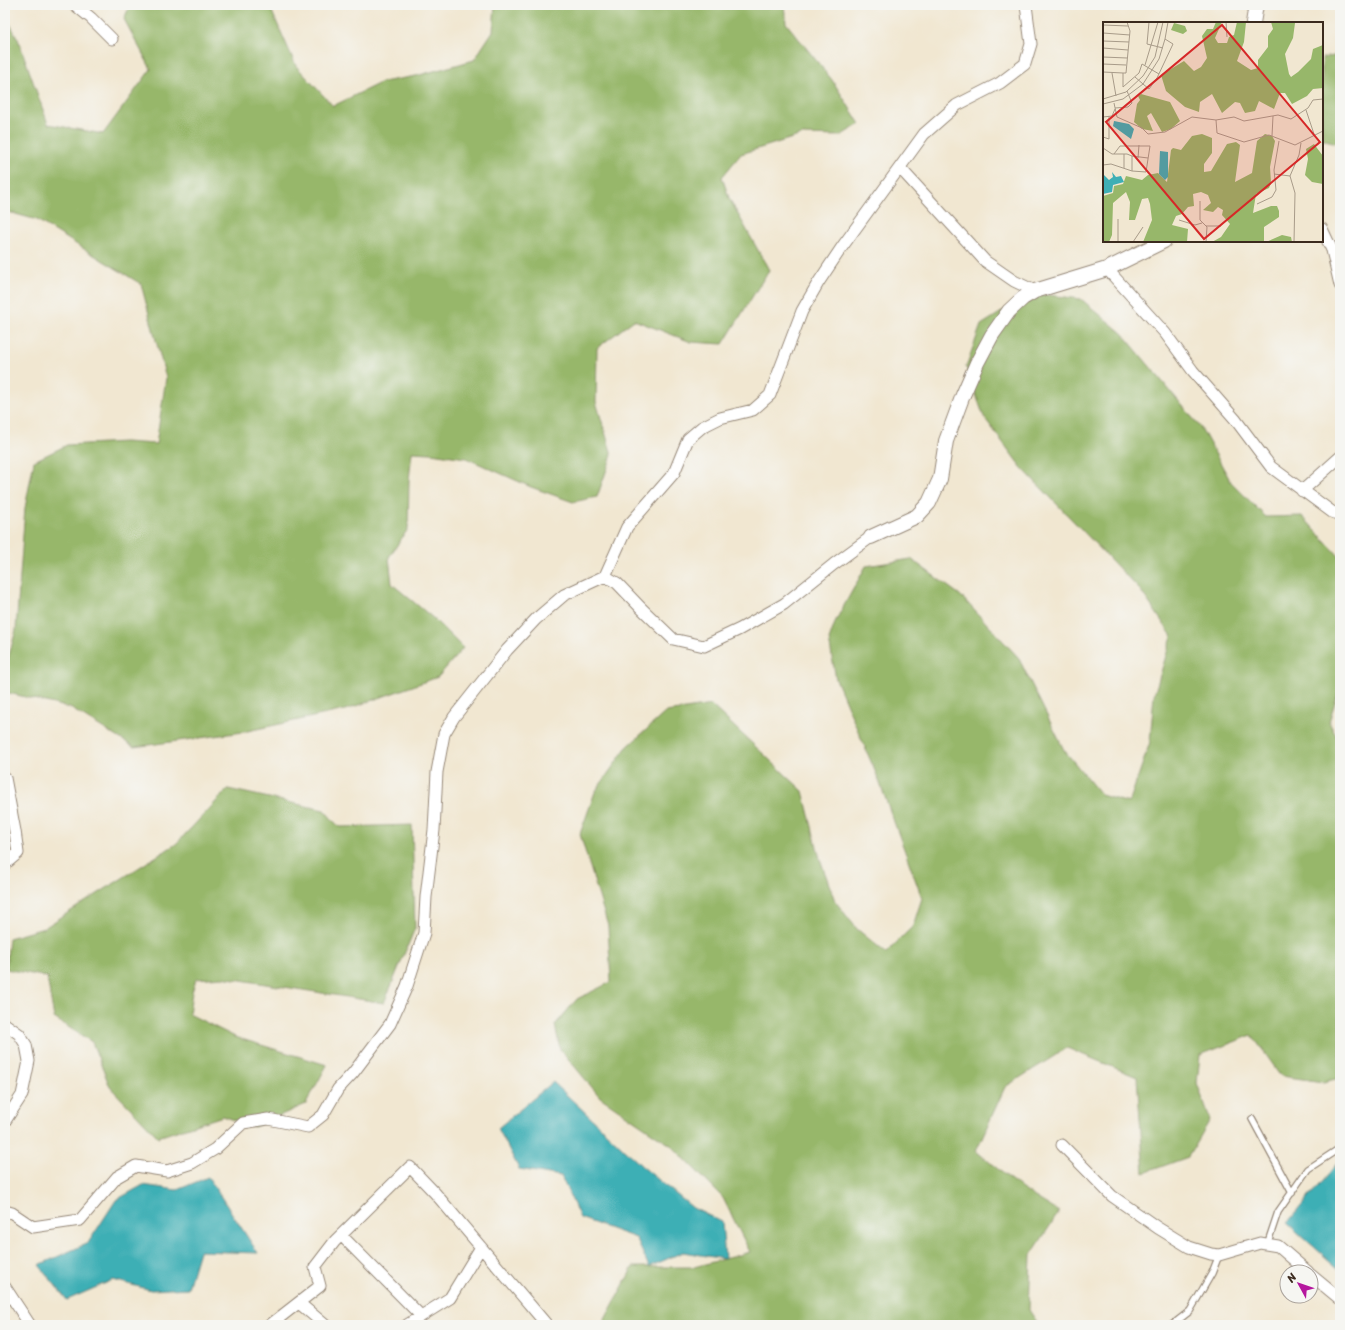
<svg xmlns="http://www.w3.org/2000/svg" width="1345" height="1330" viewBox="0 0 1345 1330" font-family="Sriracha,sans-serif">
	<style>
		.forest { fill: #97b76a; stroke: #697044 }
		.water { fill: #3eafb5; stroke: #3c6c6a }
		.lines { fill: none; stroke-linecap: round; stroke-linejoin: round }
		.service-casing { stroke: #968878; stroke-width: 8 }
		.minor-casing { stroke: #968878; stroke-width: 13 }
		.tertiary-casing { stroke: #968878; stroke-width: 16 }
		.service { stroke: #fff; stroke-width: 5.5 }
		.minor { stroke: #fff; stroke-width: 11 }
		.tertiary { stroke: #fff; stroke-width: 14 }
		.inset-road { fill: none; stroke: #a89b89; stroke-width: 1 }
		.view { fill: #d62828; fill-opacity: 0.15; stroke: #d62828; stroke-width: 2 }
		.inset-edge { fill: none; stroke: #3b2a1e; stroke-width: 2 }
	</style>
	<rect width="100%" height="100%" fill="#f6f6f2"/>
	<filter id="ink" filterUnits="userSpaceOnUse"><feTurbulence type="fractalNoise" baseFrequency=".025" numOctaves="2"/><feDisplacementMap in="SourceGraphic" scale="8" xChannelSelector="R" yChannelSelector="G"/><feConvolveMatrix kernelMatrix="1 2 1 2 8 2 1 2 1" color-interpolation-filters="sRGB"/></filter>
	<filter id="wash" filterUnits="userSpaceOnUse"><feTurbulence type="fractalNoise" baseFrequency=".012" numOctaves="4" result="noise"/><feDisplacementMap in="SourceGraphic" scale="16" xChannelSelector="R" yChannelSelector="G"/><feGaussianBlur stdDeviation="0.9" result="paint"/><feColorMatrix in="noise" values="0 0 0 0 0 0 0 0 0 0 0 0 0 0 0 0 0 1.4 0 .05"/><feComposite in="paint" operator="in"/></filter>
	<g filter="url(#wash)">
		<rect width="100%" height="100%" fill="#f1e7d1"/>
		<!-- forest -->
		<path class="forest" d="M 130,5 L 269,5 L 296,66 L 333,106 L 382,82 L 416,76 L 474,60 L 493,31 L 495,5 L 784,5 L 786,23 L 832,80 L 860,124 L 840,136 L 802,135 L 741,154 L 722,177 L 729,198 L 769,270 L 723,344 L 691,342 L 634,320 L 597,348 L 596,402 L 612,455 L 597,497 L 573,502 L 531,487 L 466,458 L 431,453 L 412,452 L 409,480 L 408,529 L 389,557 L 392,584 L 433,618 L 463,648 L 438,677 L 345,710 L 243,732 L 134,747 L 70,708 L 5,692 L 5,670 L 16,630 L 25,508 L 34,461 L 67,445 L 124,442 L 156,444 L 166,378 L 141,284 L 37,220 L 5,211 L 5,15 L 18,39 L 48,124 L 103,134 L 151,69 L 124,19 Z
			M 1340,55 L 1340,146 L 1336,143 L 1322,139 L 1322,58 Z
			M 1032,293 L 1081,299 L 1122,333 L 1201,428 L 1231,482 L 1266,517 L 1302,516 L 1340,557 L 1340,686 L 1329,722 L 1340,743 L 1340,1078 L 1323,1082 L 1281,1076 L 1252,1035 L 1200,1055 L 1197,1083 L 1210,1120 L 1188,1157 L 1144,1173 L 1137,1077 L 1067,1048 L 1005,1087 L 976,1151 L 1022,1189 L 1059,1212 L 1031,1255 L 1029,1310 L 1039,1325 L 602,1325 L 633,1267 L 694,1267 L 750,1252 L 723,1198 L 672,1146 L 600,1097 L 560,1049 L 555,1025 L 577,999 L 611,982 L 608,926 L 580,834 L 595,792 L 626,748 L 666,712 L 711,705 L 803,791 L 820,859 L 835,901 L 857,929 L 886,953 L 913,926 L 922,898 L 878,778 L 836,679 L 829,640 L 836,620 L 866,566 L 911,559 L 960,595 L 1018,657 L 1064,750 L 1101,795 L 1129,803 L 1150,742 L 1154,695 L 1172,636 L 1141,591 L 1021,467 L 984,417 L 966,367 L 981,325 Z
			M 228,789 L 324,810 L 339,827 L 412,825 L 415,928 L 384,1003 L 222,977 L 196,979 L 192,992 L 189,1014 L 235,1037 L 327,1065 L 306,1104 L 254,1127 L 223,1116 L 158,1137 L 110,1087 L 92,1042 L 54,1018 L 47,977 L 6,969 L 9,938 L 44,928 L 176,844 Z"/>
		<!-- water -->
		<path class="water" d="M 553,1082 L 643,1167 L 693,1208 L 722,1222 L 725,1259 L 683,1252 L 649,1267 L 636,1238 L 580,1218 L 561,1176 L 519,1169 L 498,1128 Z
			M 1340,1160 L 1340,1270 L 1287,1223 Z
			M 208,1177 L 258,1253 L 199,1251 L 188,1288 L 151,1290 L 113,1280 L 67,1300 L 39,1265 L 88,1243 L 116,1200 L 143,1185 L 177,1190 Z"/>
	</g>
	<g filter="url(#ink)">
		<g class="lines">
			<defs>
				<path id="service" d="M 1252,1119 L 1292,1193
					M 1267,1245 L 1278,1212 L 1308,1169 L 1340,1148
					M 1172,1325 L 1190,1311 L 1212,1273 L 1219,1255"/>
				<path id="minor" d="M 75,5 L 91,18 L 112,39
					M 900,168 L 985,261 L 1014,281 L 1035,291
					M 1322,229 L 1332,250 L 1340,285
					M 1107,269 L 1165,333 L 1193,371 L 1235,419 L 1271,467 L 1332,512 L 1340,515
					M 1302,491 L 1340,457
					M 605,576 L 617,583 L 641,608 L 673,639 L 704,646 L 740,629 L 784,604 L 834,564 L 871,537
					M 5,778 L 15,831 L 18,853 L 5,864
					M 5,1024 L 19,1034 L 26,1045 L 29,1061 L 22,1095 L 5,1121
					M 1062,1145 L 1112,1196 L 1158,1228 L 1189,1247 L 1211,1254 L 1219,1255 L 1260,1243 L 1278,1246 L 1308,1272
					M 5,1211 L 12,1213 L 33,1227 L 80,1220 L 117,1177 L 136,1166 L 167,1171 L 192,1163 L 215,1149 L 243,1123 L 268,1119 L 308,1127 L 323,1115 L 338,1089 L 353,1073 L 390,1024 L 407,986 L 424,933 L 426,897 L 434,830 L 437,772 L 444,734 L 454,717 L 507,650 L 536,619 L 564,595 L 605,576 L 627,527 L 674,473 L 688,439 L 702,427 L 720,418 L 753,410 L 770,395 L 802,311 L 818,283 L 842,247 L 924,134 L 957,105 L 1000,83 L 1025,64 L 1031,44 L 1026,5
					M 341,1235 L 421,1316
					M 1311,1275 L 1340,1299
					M 5,1287 L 30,1325
					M 299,1303 L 325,1325
					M 270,1325 L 320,1286 L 315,1267 L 335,1241 L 410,1167 L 435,1193 L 547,1325
					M 407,1325 L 450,1298 L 481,1247"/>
				<path id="tertiary" d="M 1253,23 L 1256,5
					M 871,537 L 917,516 L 929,503 L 940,479 L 946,441 L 963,395 L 977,363 L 992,335 L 1009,311 L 1023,298 L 1035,291 L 1107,269 L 1164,241"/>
			</defs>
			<!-- service casing -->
			<use href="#service" class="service-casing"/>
			<!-- minor casing -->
			<use href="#minor" class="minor-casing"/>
			<!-- tertiary casing -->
			<use href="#tertiary" class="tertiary-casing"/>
			<!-- service -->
			<use href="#service" class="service"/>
			<!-- minor -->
			<use href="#minor" class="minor"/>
			<!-- tertiary -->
			<use href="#tertiary" class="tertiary"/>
		</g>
	</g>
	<!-- overview -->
	<g transform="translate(1103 22)">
		<rect width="220" height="220" fill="#f1e7d1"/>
		<path d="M 113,0 L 119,0 L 112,16 L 115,21 L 124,21 L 126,15 L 131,13 L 134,0 L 143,0 L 141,20 L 134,39 L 148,48 L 155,46 L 155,38 L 165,25 L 165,14 L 170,7 L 168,0 L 194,0 L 192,1 L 190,16 L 182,32 L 186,52 L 188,55 L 195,50 L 208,37 L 210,27 L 220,23 L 220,66 L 210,67 L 204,74 L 189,82 L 182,71 L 177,71 L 171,87 L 156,79 L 152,89 L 142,91 L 137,81 L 132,80 L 119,91 L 109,72 L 97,80 L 96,90 L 82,85 L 63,69 L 58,53 L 81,39 L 91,49 L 98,45 L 104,36 L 99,14 L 104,7 L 110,7 ZM 71,1 L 82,4 L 84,9 L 80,12 L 68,8 ZM 38,72 L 67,80 L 77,99 L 68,107 L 59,110 L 48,91 L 44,94 L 50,109 L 39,107 L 31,100 L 34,82 L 37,78 L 35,74 ZM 162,112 L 169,114 L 172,119 L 167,145 L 168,161 L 166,166 L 153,172 L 150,191 L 168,184 L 174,184 L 176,189 L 176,195 L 161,205 L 161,220 L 109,220 L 118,215 L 127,202 L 119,193 L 120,188 L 115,185 L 110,190 L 100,188 L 108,181 L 105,173 L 98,170 L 90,172 L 91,184 L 85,185 L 79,192 L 73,194 L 69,203 L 85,207 L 84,220 L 40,220 L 49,198 L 47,182 L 45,176 L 39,177 L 32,198 L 26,198 L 27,180 L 23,170 L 10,181 L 9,213 L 6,220 L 0,220 L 0,174 L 10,171 L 11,164 L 20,162 L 23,154 L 39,158 L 45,153 L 55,151 L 64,160 L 68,128 L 70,126 L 78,128 L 89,114 L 99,112 L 109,116 L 109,131 L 101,142 L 101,150 L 108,149 L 124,122 L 133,120 L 137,123 L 132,160 L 149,151 L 154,119 ZM 211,122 L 220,134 L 220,162 L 209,160 L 202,153 L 205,137 L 203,127 ZM 179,213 L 188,215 L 189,220 L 163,220 Z" fill="#97b76a"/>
		<path d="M 11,99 L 26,102 L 31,107 L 28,117 L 10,104 ZM 57,129 L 65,130 L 65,155 L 62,158 L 56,152 ZM 9,150 L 13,155 L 18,154 L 21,160 L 10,163 L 9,170 L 0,172 L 0,152 L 6,158 L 10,155 Z" fill="#3eafb5"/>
		<path class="inset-road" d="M 24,0 L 27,9 L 23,51 L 20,51 L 20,65 L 36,51 L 39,42 L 56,52M 46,0 L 44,22 L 60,26M 123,0 L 124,15M 0,3 L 25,4M 0,11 L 27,13M 0,19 L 26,20M 0,26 L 25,28M 0,35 L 24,36M 0,42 L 23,43M 42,43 L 55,0M 0,50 L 20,51M 9,51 L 13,74M 32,55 L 40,62 L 56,37 L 62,17M 0,77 L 23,70 L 40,54 L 52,35 L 60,0M 11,81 L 14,95 L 39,106 L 45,112 L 62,110 L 89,95 L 113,98 L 131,95 L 141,99 L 175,93 L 188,97 L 205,86 L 210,78 L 220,77M 0,82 L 20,77 L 40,62 L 46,67 L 54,56 L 70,22 L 62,17 L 65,0M 12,86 L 25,85 L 29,81 L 24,69M 203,88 L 211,112M 0,95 L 9,94 L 12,87M 113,98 L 114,111 L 141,120 L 166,113 L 192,123 L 220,109M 169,114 L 170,94M 0,115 L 6,117 L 6,94M 0,126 L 9,132 L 24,132 L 29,134 L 29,149 L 43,150 L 47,124 L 17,124 L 11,132M 29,134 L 45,136M 35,136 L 36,123M 0,143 L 8,142 L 29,149M 21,146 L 21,132M 171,152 L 187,154M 97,179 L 97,198 L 104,205 L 103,220M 154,182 L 169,175 L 173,168 L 171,148 L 176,119M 76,198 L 92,203 L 99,201M 103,204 L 118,204M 15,220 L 15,197M 30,220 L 40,205M 191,220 L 192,171 L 187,154 L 196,133 L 198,121"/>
		<path class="view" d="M 119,3 L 217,120 L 101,217 L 3,100 Z"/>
		<rect width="220" height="220" class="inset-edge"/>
	</g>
	<!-- margin -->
	<rect width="1345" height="1330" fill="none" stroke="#f6f6f2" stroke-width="20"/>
	<!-- north arrow -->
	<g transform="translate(1299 1284) rotate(310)"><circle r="19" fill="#f6f6f2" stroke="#aba49d"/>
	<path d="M0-3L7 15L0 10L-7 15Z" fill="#b5179e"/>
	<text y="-6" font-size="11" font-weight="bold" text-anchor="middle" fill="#3b2a1e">N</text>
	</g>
</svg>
